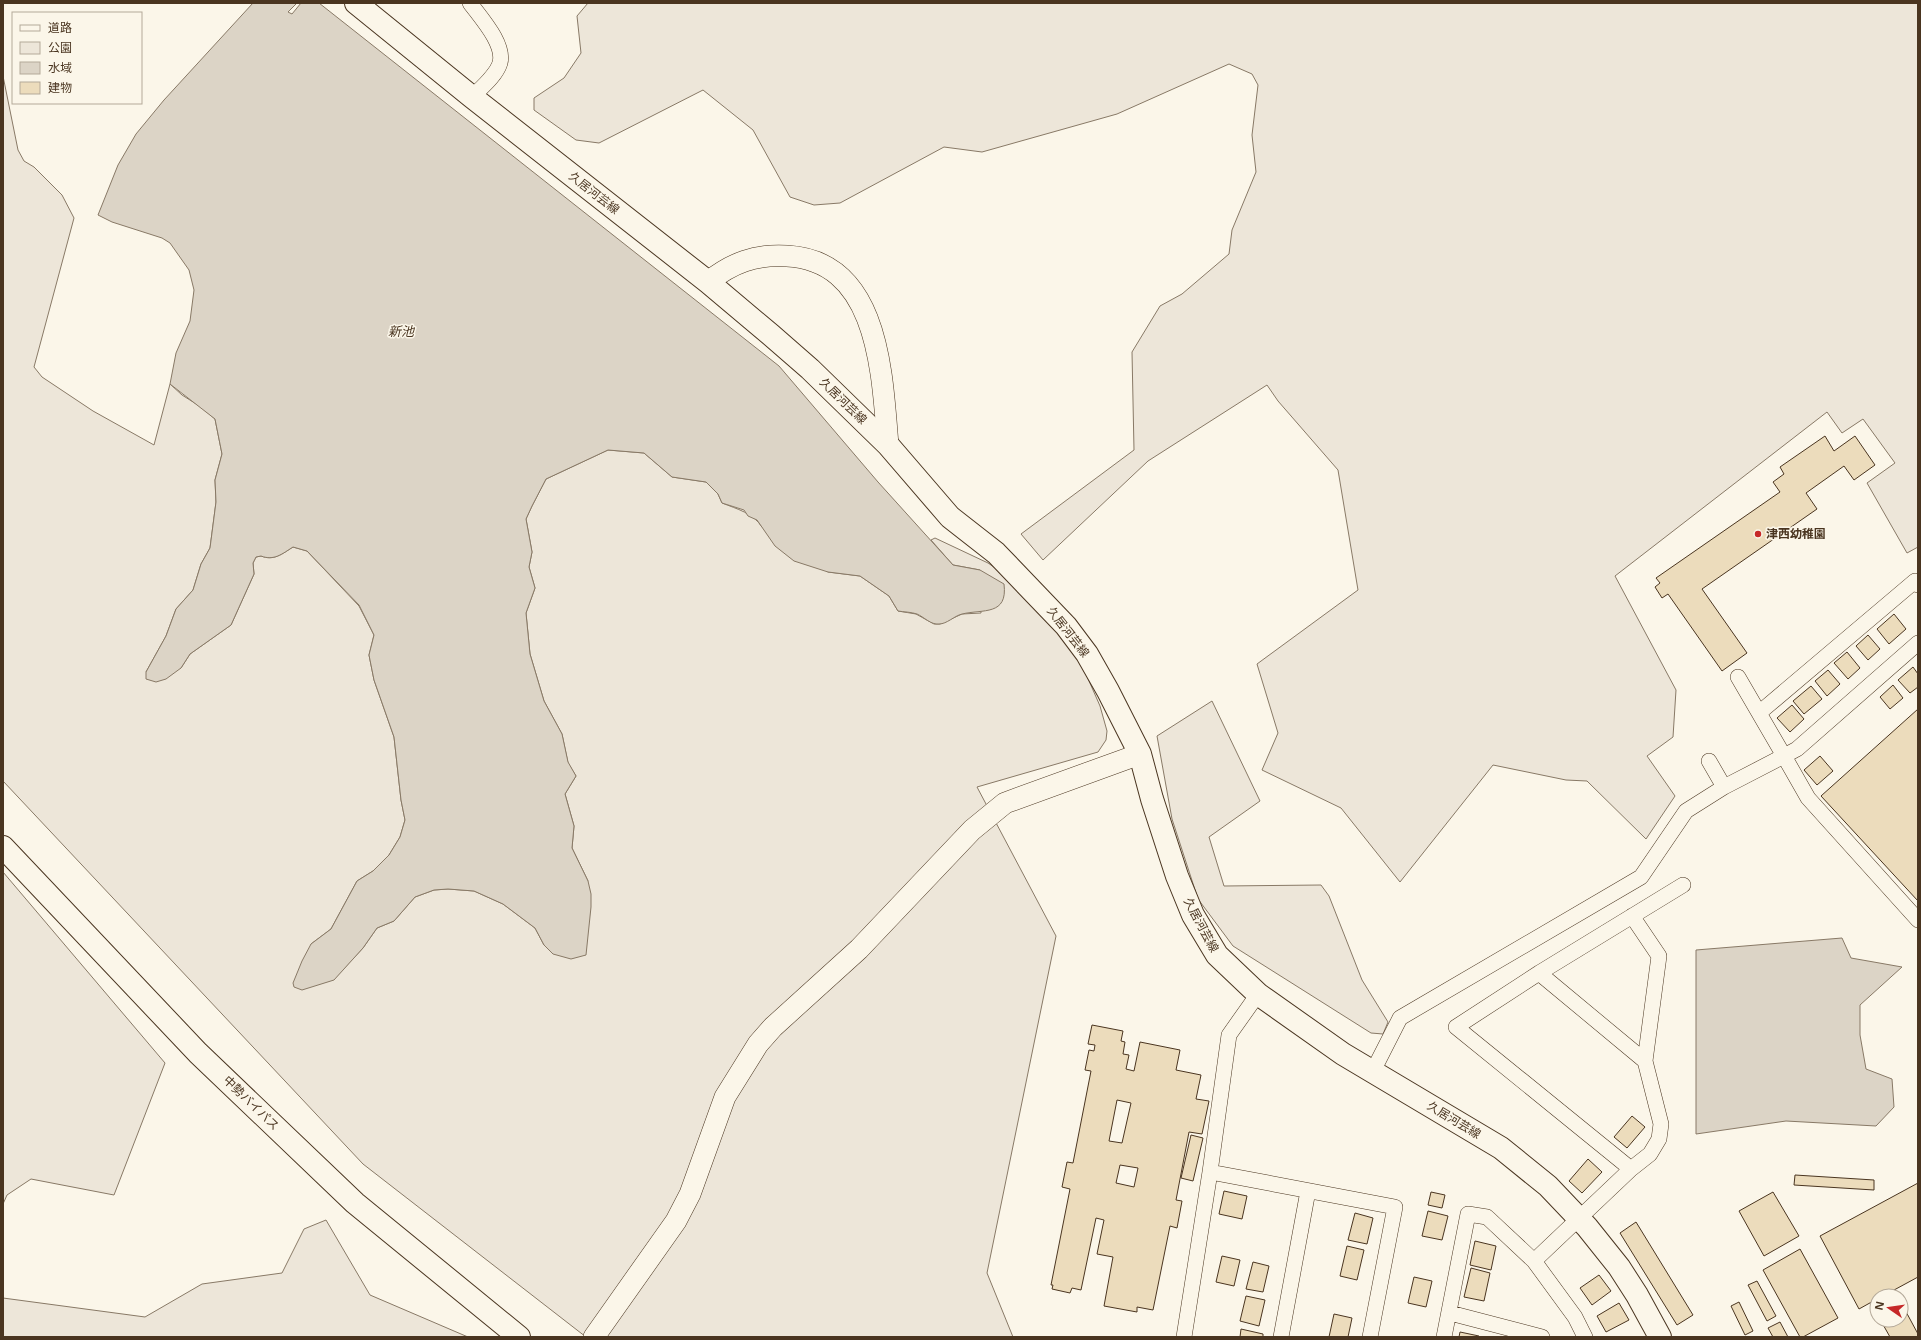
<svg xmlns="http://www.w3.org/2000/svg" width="1921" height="1340" viewBox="0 0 1921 1340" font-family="'Open Sans','Noto Sans JP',sans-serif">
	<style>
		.green { fill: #ede6d9; stroke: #887966 }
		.water { fill: #dcd4c6; stroke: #887966 }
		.building { fill: #ecdcbc; stroke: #4a3520; fill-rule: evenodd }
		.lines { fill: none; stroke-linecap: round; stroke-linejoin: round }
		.street-casing { stroke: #4a3520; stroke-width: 16 }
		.secondary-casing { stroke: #4a3520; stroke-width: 22 }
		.primary-casing { stroke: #4a3520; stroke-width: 24 }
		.highway-casing { stroke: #4a3520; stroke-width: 24 }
		.street { stroke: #fbf6e9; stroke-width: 15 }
		.secondary { stroke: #fbf6e9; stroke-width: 21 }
		.primary { stroke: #fbf6e9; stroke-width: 22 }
		.highway { stroke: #fbf6e9; stroke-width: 22 }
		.poi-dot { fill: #c62828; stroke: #fbf6e9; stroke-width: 1.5 }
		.labels { text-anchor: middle; stroke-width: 3; stroke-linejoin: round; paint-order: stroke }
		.street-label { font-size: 12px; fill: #4a3520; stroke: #fbf6e9 }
		.poi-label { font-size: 12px; font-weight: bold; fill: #4a3520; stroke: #fbf6e9; text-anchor: start }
		.water-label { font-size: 13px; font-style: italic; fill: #4a3520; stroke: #fbf6e9 }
	</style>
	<rect width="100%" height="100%" fill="#fbf6e9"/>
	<!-- green -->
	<path class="green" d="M 588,3 L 1918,3 L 1918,547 L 1907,553 L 1867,483 L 1895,463 L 1863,419 L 1842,433 L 1827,412 L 1615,576 L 1676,690 L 1673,737 L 1647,756 L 1675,796 L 1646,839 L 1587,781 L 1566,780 L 1493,765 L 1400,882 L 1341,808 L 1262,770 L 1278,733 L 1257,664 L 1358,590 L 1338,470 L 1278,401 L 1267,385 L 1148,461 L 1043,560 L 1021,534 L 1134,450 L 1132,352 L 1160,306 L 1182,294 L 1229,254 L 1232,230 L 1256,172 L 1252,135 L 1258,85 L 1252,74 L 1229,64 L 1117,114 L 982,152 L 944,147 L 840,203 L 814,205 L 790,197 L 753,130 L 703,90 L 599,143 L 576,140 L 534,110 L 534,98 L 564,78 L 581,53 L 577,16 Z
		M 3,76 L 18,150 L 24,161 L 34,167 L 62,195 L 74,218 L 34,367 L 42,377 L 93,411 L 154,445 L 170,384 L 182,395 L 201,407 L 215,419 L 222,454 L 215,480 L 216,502 L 210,548 L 201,564 L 193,590 L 176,609 L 166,636 L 146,672 L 181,668 L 190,654 L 231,625 L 254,574 L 253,563 L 256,557 L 261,556 C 274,561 282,554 293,547 L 307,551 L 359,606 L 374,635 L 369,655 L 374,680 L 394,737 L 401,800 L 405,820 L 400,837 L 389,855 L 373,871 L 357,881 L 331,929 L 311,944 L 324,982 L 334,979 L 363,948 L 377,928 L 394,921 L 415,897 L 434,890 L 448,889 L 474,891 L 503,904 L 535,928 L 544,945 L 588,881 L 572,848 L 574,826 L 565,794 L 576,776 L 568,763 L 562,734 L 544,701 L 530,654 L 526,613 L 535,588 L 529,567 L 532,552 L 526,519 L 532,506 L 546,479 L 608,450 L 644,453 L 672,477 L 706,482 L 718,494 L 722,503 C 737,509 753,513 762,527 L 828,572 L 860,576 L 889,596 L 898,611 L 916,614 L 934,624 L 940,624 L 962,614 L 981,613 L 980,570 L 953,565 L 931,540 L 935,538 L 988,563 L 1016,582 L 1070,644 L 1086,674 L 1100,706 L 1107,731 L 1106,740 L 1098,752 L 977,787 L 1056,936 L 987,1273 L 1013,1337 L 586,1337 L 363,1164 L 3,781 Z
		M 1212,701 L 1260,801 L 1209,837 L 1224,886 L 1321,885 L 1329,896 L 1362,980 L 1388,1022 L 1383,1034 L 1371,1033 L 1233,946 L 1198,899 L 1172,819 L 1157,736 Z
		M 3,872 L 165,1063 L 114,1195 L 31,1179 L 7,1195 L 3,1204 Z
		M 326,1220 L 370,1295 L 468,1337 L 3,1337 L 3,1298 L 145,1317 L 202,1284 L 282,1273 L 304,1229 Z"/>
	<!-- water -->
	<path class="water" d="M 253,3 L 297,3 L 288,12 L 292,14 L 301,3 L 319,3 L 779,366 L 878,482 L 953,565 L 980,570 L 1004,584 C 1008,616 983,609 962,614 C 954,616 947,624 939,624 C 931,625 924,617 917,614 C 911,612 904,612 898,611 L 889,596 L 860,576 L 828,572 L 794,561 L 775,546 L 757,520 L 748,516 L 744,510 L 722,503 L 718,494 L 706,482 L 672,477 L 644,453 L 608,450 L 546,479 L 532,506 L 526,519 L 532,552 L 529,567 L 535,588 L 526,613 L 530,654 L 544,701 L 562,734 L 568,762 L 576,776 L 565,794 L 574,826 L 572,848 L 588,881 L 591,894 L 591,907 L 586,955 L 571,959 L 553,954 L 544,945 L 535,928 L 503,904 L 474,891 L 448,889 L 434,890 L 415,897 L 394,921 L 377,928 L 363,948 L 334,980 L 302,990 L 294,987 L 293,983 L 302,961 L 311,944 L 331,929 L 357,881 L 373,871 L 389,855 L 400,837 L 405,820 L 401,800 L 394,737 L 374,680 L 369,655 L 374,635 L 359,605 L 307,551 L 293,547 C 282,554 274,561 261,556 L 256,557 L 253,563 L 254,574 L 231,625 L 190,654 L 181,668 L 166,679 L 156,682 L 146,679 L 146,672 L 166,636 L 176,609 L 193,590 L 201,564 L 210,548 L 216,502 L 215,480 L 222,454 L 215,419 L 170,384 L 176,353 L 190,321 L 194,290 L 189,270 L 170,243 L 162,238 L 112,222 L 98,215 L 118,165 L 136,134 L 164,100 Z
		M 1842,938 L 1851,958 L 1902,967 L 1860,1005 L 1860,1035 L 1866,1069 L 1892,1079 L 1894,1107 L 1876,1126 L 1786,1121 L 1696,1134 L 1696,950 Z"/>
	<!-- building -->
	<path class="building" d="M 1825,436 L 1834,451 L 1855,436 L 1875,465 L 1854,480 L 1844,466 L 1806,493 L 1817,509 L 1702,589 L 1747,653 L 1722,671 L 1668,594 L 1662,598 L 1655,587 L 1660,583 L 1656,578 L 1780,492 L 1773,482 L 1784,474 L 1780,467 Z
		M 1894,614 L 1906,629 L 1889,644 L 1877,629 Z
		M 1868,635 L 1880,649 L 1868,660 L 1856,646 Z
		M 1847,652 L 1860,668 L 1848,679 L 1834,663 Z
		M 1913,667 L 1918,674 L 1918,687 L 1910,693 L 1898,680 Z
		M 1828,670 L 1840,684 L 1827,696 L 1815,681 Z
		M 1893,685 L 1903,698 L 1890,709 L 1880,697 Z
		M 1811,686 L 1822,699 L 1804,714 L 1793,701 Z
		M 1792,705 L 1804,719 L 1790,732 L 1777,718 Z
		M 1918,709 L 1918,901 L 1821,796 Z
		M 1820,756 L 1833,771 L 1817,785 L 1804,770 Z
		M 1092,1025 L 1123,1031 L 1121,1041 L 1125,1042 L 1123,1054 L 1129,1055 L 1126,1069 L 1134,1071 L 1140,1042 L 1180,1050 L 1176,1070 L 1201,1075 L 1196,1099 L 1209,1101 L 1202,1134 L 1189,1132 L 1176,1200 L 1182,1201 L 1177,1228 L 1170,1226 L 1153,1310 L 1137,1307 L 1137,1312 L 1104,1306 L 1113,1257 L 1097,1254 L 1104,1220 L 1096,1218 L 1081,1290 L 1072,1288 L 1070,1293 L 1052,1289 L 1053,1285 L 1051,1285 L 1070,1189 L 1062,1187 L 1067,1162 L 1073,1163 L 1091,1071 L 1085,1070 L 1089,1050 L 1094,1051 L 1095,1045 L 1088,1044 ZM 1117,1100 L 1131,1103 L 1122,1143 L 1109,1141 ZM 1120,1165 L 1138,1168 L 1134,1187 L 1116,1183 Z
		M 1632,1116 L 1645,1127 L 1627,1148 L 1614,1137 Z
		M 1191,1135 L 1203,1138 L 1193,1181 L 1181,1178 Z
		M 1588,1159 L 1602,1172 L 1582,1193 L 1569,1181 Z
		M 1795,1175 L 1874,1180 L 1874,1190 L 1794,1185 Z
		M 1918,1183 L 1918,1277 L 1883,1296 L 1877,1296 L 1877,1299 L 1859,1309 L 1820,1236 Z
		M 1224,1191 L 1247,1196 L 1242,1219 L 1219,1214 Z
		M 1431,1192 L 1445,1195 L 1442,1208 L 1428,1205 Z
		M 1773,1192 L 1799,1236 L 1764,1256 L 1739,1211 Z
		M 1428,1211 L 1448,1216 L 1442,1240 L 1422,1236 Z
		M 1355,1213 L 1373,1218 L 1367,1244 L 1348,1240 Z
		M 1636,1222 L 1693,1315 L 1677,1325 L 1620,1233 Z
		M 1475,1241 L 1496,1246 L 1491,1270 L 1470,1265 Z
		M 1347,1246 L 1364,1250 L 1357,1280 L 1340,1276 Z
		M 1800,1249 L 1838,1318 L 1803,1337 L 1800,1337 L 1763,1270 Z
		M 1222,1256 L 1240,1260 L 1234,1286 L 1216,1282 Z
		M 1253,1262 L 1269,1266 L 1263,1292 L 1246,1289 Z
		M 1471,1268 L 1490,1273 L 1484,1301 L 1464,1297 Z
		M 1599,1275 L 1611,1291 L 1592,1305 L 1580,1288 Z
		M 1414,1277 L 1432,1281 L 1426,1307 L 1408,1303 Z
		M 1757,1281 L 1776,1316 L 1767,1321 L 1748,1285 Z
		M 1246,1296 L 1265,1300 L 1259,1326 L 1240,1321 Z
		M 1739,1302 L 1753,1331 L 1745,1335 L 1731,1306 Z
		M 1619,1303 L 1629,1320 L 1606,1332 L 1597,1316 Z
		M 1904,1308 L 1918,1334 L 1918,1337 L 1890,1337 L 1881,1321 L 1901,1320 L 1901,1310 Z
		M 1334,1314 L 1352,1318 L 1348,1337 L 1329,1337 Z
		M 1780,1322 L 1788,1337 L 1773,1337 L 1768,1328 Z
		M 1241,1329 L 1263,1334 L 1263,1337 L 1240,1337 Z
		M 1460,1332 L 1479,1336 L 1479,1337 L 1459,1337 Z"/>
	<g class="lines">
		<defs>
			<path id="street" d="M 470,3 C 481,18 505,44 500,63 C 496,76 481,88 472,97
				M 1738,677 L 1784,756 L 1797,749 L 1918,643
				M 1759,713 L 1915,581 L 1918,585
				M 1709,761 L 1724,787
				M 1539,973 L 1645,1061
				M 1373,1071 L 1400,1018 L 1641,877 L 1686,811 L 1724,787 L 1784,756 L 1808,798 L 1918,920
				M 1631,1169 L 1650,1154 L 1659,1139 L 1661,1124 L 1645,1061 L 1659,956 L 1632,916
				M 1210,1172 L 1395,1207 L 1370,1337
				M 1534,1261 L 1631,1169 L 1456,1027 L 1539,973 L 1683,885
				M 1450,1313 L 1542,1337
				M 1184,1337 L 1210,1172 L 1229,1035 L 1258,994
				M 1281,1337 L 1308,1191
				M 1444,1337 L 1468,1214 L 1487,1217 L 1534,1261 L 1575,1317 L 1585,1337"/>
			<path id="secondary" d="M 708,282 C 732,263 755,254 787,256 C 880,261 882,375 888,445
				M 594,1337 L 676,1221 L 690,1194 L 725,1097 L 758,1044 L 773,1027 L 859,949 L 972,830 L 1005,803 L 1140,754"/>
			<path id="primary" d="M 356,3 L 472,97 L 708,282 L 771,335 L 810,369 L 888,445 L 950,517 L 996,553 L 1066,626 L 1087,654 L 1108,691 L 1140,754 L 1152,799 L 1177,876 L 1193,915 L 1217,955 L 1258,994 L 1343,1054 L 1501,1148 L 1548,1186 L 1587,1227 L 1619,1267 L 1637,1295 L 1660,1337"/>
			<path id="highway" d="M 3,847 L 198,1053 L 355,1203 L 519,1337"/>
		</defs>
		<!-- street casing -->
		<use href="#street" class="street-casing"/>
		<!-- secondary casing -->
		<use href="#secondary" class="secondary-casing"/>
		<!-- primary casing -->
		<use href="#primary" class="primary-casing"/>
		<!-- highway casing -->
		<use href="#highway" class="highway-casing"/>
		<!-- street -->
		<use href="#street" class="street"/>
		<!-- secondary -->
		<use href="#secondary" class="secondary"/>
		<!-- primary -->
		<use href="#primary" class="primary"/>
		<!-- highway -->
		<use href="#highway" class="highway"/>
	</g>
	<!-- markers -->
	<circle class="poi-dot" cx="1758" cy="534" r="4"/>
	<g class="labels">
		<!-- street labels -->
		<g class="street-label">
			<text transform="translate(594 193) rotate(38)" y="4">久居河芸線</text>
			<text transform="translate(843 401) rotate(44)" y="4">久居河芸線</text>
			<text transform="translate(1068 632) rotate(52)" y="4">久居河芸線</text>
			<text transform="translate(1201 925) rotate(62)" y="4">久居河芸線</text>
			<text transform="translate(251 1103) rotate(44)" y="4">中勢バイパス</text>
			<text transform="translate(1454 1120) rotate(31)" y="4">久居河芸線</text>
		</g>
		<!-- poi labels -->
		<g class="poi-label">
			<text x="1766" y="538">津西幼稚園</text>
		</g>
		<!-- water labels -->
		<g class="water-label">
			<text x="401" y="336">新池</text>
		</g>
	</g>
	<!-- border -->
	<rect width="1921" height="1340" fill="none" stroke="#4a3520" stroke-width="8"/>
	<!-- legend -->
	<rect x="12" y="12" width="130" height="92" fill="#fbf6e9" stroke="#b4a999"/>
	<rect x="20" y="25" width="20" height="6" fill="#fbf6e9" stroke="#b4a999"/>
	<text x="48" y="32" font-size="12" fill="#4a3520">道路</text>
	<rect x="20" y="42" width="20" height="12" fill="#ede6d9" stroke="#b4a999"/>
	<text x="48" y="52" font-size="12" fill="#4a3520">公園</text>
	<rect x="20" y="62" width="20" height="12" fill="#dcd4c6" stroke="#b4a999"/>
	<text x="48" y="72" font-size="12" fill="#4a3520">水域</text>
	<rect x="20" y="82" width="20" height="12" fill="#ecdcbc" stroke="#b4a999"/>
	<text x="48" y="92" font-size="12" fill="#4a3520">建物</text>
	<!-- north arrow -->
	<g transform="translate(1889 1308) rotate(283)"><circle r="19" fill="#fbf6e9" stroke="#b4a999"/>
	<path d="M0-3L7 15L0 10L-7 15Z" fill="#c62828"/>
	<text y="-6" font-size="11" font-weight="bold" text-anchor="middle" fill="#4a3520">N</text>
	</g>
</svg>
